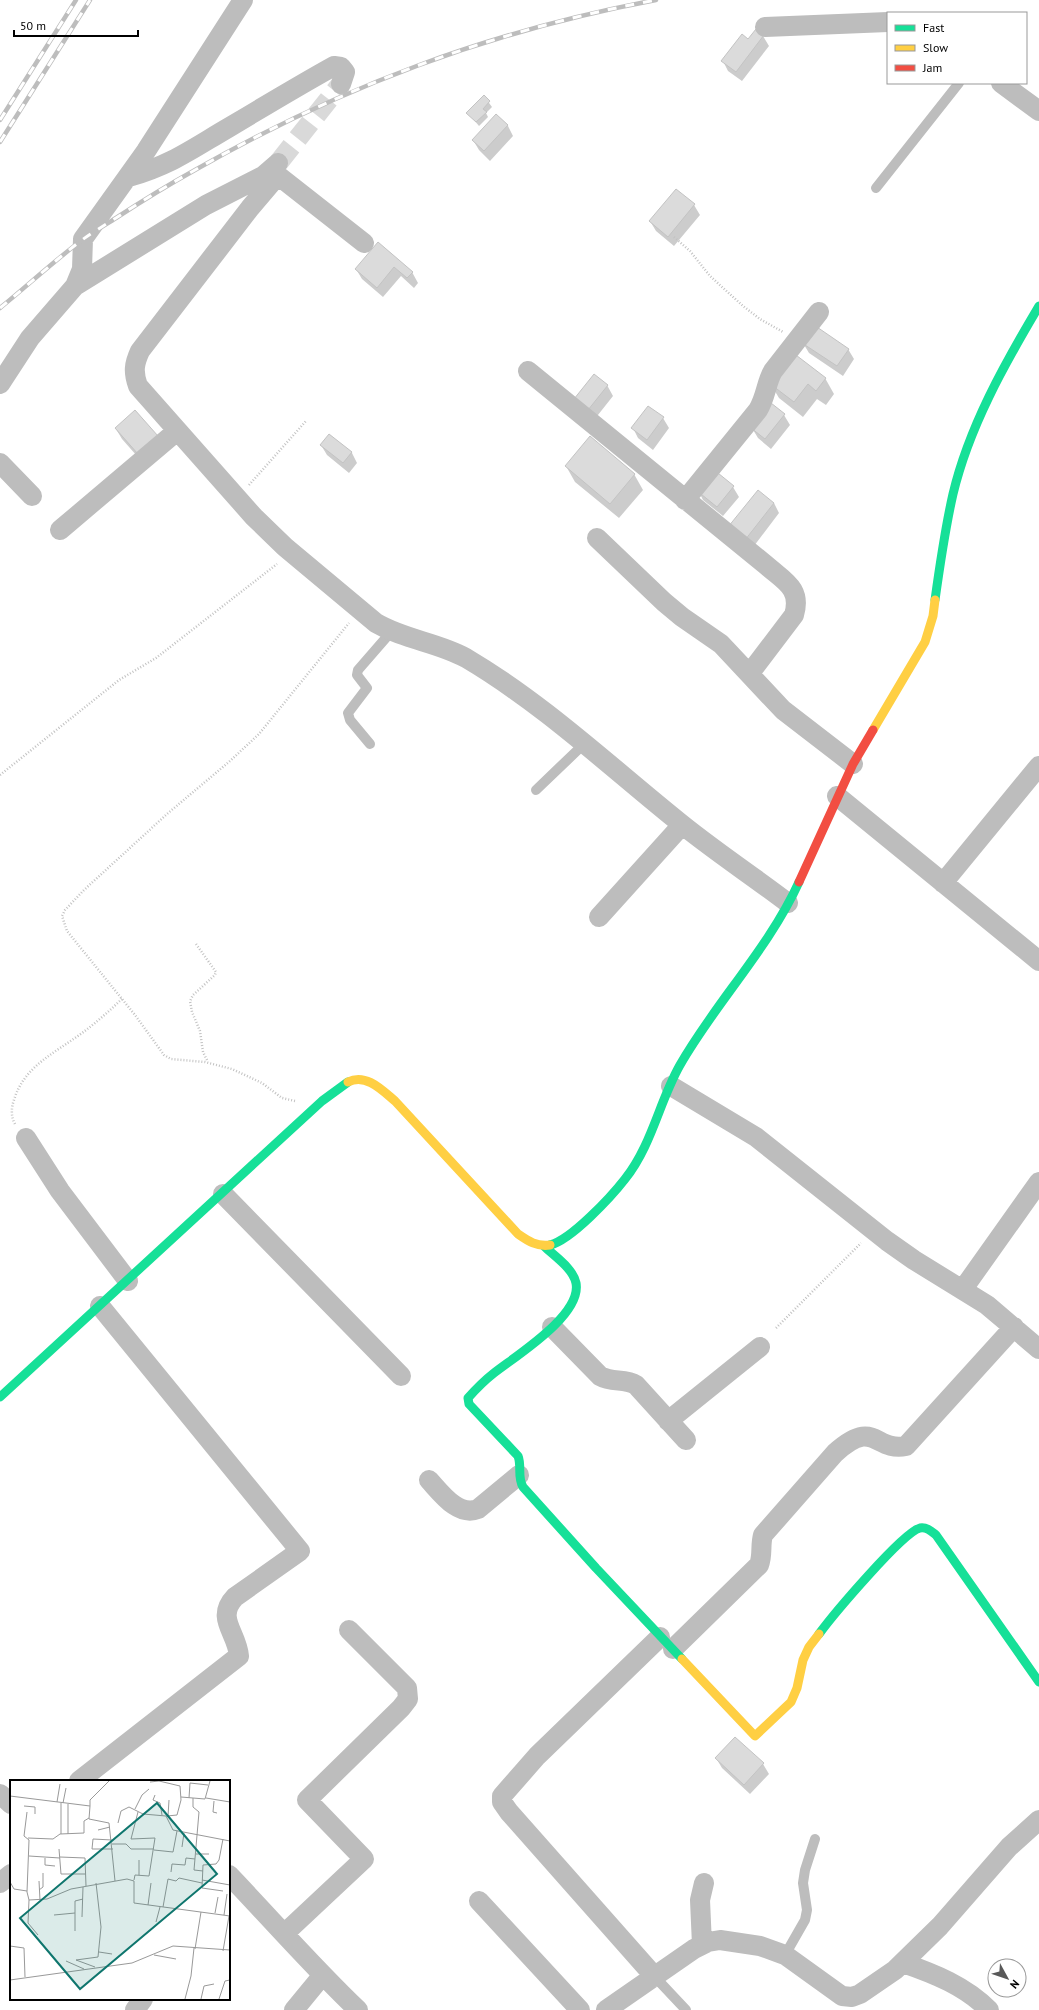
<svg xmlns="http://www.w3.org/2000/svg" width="1039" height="2010" viewBox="0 0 1039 2010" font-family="'PT Sans',sans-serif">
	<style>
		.shadow { fill: #0003 }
		.building { fill: #dbdbdb; stroke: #c3c3c3 }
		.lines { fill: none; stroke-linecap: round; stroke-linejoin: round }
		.street-tunnel { stroke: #d9d9d9; stroke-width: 20; stroke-dasharray: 20 10; stroke-linecap: butt }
		.path { stroke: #c2c2c2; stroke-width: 2.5; stroke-dasharray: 1 2; stroke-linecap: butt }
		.lane { stroke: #bdbdbd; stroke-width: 10 }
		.street { stroke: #bdbdbd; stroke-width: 20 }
		.fast { stroke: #16e098; stroke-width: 9 }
		.slow { stroke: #ffcf43; stroke-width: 9 }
		.jam { stroke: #f24e42; stroke-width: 9 }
		.rail-casing { stroke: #bdbdbd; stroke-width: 4.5 }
		.rail { stroke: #fff; stroke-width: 3; stroke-dasharray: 9; stroke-linecap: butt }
		.inset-road { fill: none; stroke: #999; stroke-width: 1 }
		.view { fill: #0f766e; fill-opacity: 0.15; stroke: #0f766e; stroke-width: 2 }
		.inset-edge { fill: none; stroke: #000; stroke-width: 2 }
	</style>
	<rect width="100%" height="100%" fill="#fff"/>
	<!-- shadow -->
	<path class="shadow" d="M 763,36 L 769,46 L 742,81 L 728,71 L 723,61 L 748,40 Z
		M 484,96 L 492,107 L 486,113 L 488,117 L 479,126 L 468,113 Z
		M 496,115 L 508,126 L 513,136 L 490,161 L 479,150 L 473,140 Z
		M 694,205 L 700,215 L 674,246 L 656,231 L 650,221 Z
		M 378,243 L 412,272 L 418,283 L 414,288 L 401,276 L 383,297 L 362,279 L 356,269 Z
		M 803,343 L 848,349 L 854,359 L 843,376 L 809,353 Z
		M 825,378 L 834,394 L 826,405 L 817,399 L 803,417 L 779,398 L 770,383 Z
		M 607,385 L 613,396 L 594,420 L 581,409 Z
		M 649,407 L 663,418 L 669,428 L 653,450 L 638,438 L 633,428 Z
		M 784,415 L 790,425 L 771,449 L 758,438 L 752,428 Z
		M 116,429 L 163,447 L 144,464 L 122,439 Z
		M 330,435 L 352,453 L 357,463 L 349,473 L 327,455 L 321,445 Z
		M 566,466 L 634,474 L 643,490 L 619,518 L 575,482 Z
		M 733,487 L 739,497 L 723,516 L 703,500 L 698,490 Z
		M 774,503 L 779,513 L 751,550 L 735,537 Z
		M 716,1758 L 763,1764 L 769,1774 L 750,1794 L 722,1768 Z"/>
	<!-- building -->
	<path class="building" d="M 756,29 L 764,35 L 736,72 L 721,61 L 742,34 L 748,39 Z
		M 484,95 L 490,101 L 483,109 L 487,112 L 476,122 L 466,113 Z
		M 496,114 L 508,125 L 484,151 L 472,140 Z
		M 676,189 L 695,204 L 668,237 L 649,221 Z
		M 378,242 L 413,272 L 407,278 L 394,267 L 377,288 L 355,269 Z
		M 814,325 L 849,349 L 837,366 L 802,343 Z
		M 792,352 L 826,378 L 816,391 L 808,384 L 794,402 L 769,383 Z
		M 594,374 L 608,385 L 588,410 L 574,399 Z
		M 771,403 L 785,414 L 765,439 L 751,428 Z
		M 648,406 L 664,417 L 647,440 L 631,428 Z
		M 135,410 L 158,436 L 138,454 L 115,428 Z
		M 329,434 L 352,452 L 343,463 L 320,445 Z
		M 590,436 L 635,474 L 610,504 L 565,466 Z
		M 713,469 L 734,486 L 717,507 L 696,490 Z
		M 758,490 L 774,503 L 745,540 L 728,527 Z
		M 735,1737 L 764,1763 L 744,1785 L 715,1758 Z"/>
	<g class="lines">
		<!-- street-tunnel -->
		<path class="street-tunnel" d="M 279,162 L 341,84"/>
		<!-- path -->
		<path class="path" d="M 674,237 L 690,251 L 710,276 L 743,306 L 760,319 L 783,332
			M 249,485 L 306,421
			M 0,775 L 119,680 L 156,658 L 277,564
			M 196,944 L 216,972 L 215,975 L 193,995 L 190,1001 L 192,1012 L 200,1031 L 203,1052 L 208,1062
			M 295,1101 L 282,1098 L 262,1083 L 232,1069 L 205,1062 L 171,1059 L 164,1055 L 135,1015 L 67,931 L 62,916 L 65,910 L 84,890 L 167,814 L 230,761 L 259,734 L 349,623
			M 15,1124 C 11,1117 11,1108 14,1100 C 24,1066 55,1053 82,1033 C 96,1023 109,1011 122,999
			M 776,1328 L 861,1243"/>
		<!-- lane -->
		<path class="lane" d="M 876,188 L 959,83
			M 370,744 L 350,720 L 348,713 L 367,688 L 357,675 L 358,670 L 391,632
			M 536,790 L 585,743
			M 785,1955 L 805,1920 L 807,1910 L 803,1883 L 805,1870 L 815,1839
			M 655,1977 L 686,2010"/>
		<!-- street -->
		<path class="street" d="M 765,27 L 888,22
			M 1001,83 L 1039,111
			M 271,170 L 364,243
			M 278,175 L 250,208 L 140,351 C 134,364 133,372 138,386 L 254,517 L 285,547 L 376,623 C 405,640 437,642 466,658 C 542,703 606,763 674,818 C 710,848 750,874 788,903
			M 129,177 C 171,165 192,149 228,128 C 263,107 298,86 334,66 L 341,67 L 345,72 L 341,84
			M 75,286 L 206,205 L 263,176 L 278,163
			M 528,371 L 766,565 C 784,581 802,588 794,615 L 750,673
			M 0,384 L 30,338 L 75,286 L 82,269 L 83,239 L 146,151 L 243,0
			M 0,463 L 32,496
			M 685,500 L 758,410 C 766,397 766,383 773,371 L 819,312
			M 60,530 L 177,431
			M 597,538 L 664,602 L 682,617 L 721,644 L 783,710 L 853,764
			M 837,796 L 1039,961
			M 943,883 L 1039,766
			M 599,917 L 682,825
			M 671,1086 L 756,1137 L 887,1241 L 914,1260 L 987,1305 L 1039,1349
			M 26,1138 L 60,1191 L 128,1281
			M 223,1194 L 401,1376
			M 963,1289 L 1039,1182
			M 552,1327 L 600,1376 C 612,1383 625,1378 636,1385 L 686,1440
			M 668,1421 L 760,1347
			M 429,1480 C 441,1493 458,1517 478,1509 L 519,1475
			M 673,1649 L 759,1565 C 763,1555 760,1545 763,1535 L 835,1453 C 875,1417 874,1452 906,1446 L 1014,1327
			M 79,1781 L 239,1656 C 237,1632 215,1618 235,1597 L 300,1551 L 100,1306
			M 0,1794 L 11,1804
			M 229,1875 C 272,1920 313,1967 358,2010
			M 0,1883 L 11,1874
			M 479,1901 L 580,2010
			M 285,1933 L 364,1859 L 307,1800 L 401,1708 L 408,1699 L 407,1688 L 349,1630
			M 702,1945 L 700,1900 L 704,1883
			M 903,1963 C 935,1974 965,1986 989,2010
			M 655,1977 L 509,1812 L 502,1802 L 502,1796 L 537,1756 L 660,1637
			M 135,2010 L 143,1999
			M 294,2010 L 322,1976
			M 606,2010 L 694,1949 L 708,1942 L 720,1940 L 760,1946 L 785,1955 L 842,1996 L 852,1997 L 860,1994 L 895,1970 L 940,1926 L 1009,1847 L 1039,1820"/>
		<!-- fast -->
		<path class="fast" d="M 935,600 C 940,564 945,529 953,494 C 969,427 1004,365 1039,306
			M 550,1245 C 571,1240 611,1197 625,1179 C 652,1145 659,1102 680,1065 C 716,1002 769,948 799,882
			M 544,1246 C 554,1256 573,1268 576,1283 C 582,1315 517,1355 494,1373 C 485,1380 476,1389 468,1398 L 469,1404 L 518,1456 C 522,1466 517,1477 523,1487 L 596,1568 L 682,1659
			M 0,1397 L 322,1101 L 348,1082
			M 819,1634 C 833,1615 902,1533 920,1528 C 927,1527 931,1531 936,1535 L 1039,1682"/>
		<!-- slow -->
		<path class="slow" d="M 873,730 L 925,642 L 933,616 L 935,600
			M 348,1082 C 366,1073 382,1090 395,1101 L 518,1234 C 528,1241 537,1247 550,1245
			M 682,1659 L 755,1736 L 791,1702 L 797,1688 L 803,1660 L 809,1647 L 819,1634"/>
		<!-- jam -->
		<path class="jam" d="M 799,882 L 853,764 L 873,730"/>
		<defs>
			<path id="rail" d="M 0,120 L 76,0
				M 0,142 L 90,0
				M 0,308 C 27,286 54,261 82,240 C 93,232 105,225 116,218 C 142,201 168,185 195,170 C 341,87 490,31 656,0"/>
		</defs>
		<!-- rail casing -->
		<use href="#rail" class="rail-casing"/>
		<!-- rail -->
		<use href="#rail" class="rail"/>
	</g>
	<!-- overview -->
	<g transform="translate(10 1780)">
		<rect width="220" height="220" fill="#fff"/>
		<path class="inset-road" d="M 140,2 L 149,1 L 170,6 L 171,20 L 167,35 L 157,36M 145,15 L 143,20 L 150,23 L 152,35M 0,16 L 80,26 L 79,39 L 99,43 L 105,101M 171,17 L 195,19 L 200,1M 179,18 L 180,3 L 198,5M 183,18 L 183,27 L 189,32 L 184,90 L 193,91M 196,18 L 220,22M 204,21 L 203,32 L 207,33M 47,22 L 50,4M 53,23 L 56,8M 14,26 L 25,27 L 25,34M 80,26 L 80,20 L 99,1M 125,29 L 132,15 L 139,9M 17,32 L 14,56 L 19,60 L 17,112 L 19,120 L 37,119 L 61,109 L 117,99 L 124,101 L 124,123 L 220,136M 158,36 L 159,20M 108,43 L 111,31 L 119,27 L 133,34 L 156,36 L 163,50 L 220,61M 88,50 L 100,47M 51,54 L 51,23M 58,54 L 58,24M 18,58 L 43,59 L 50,54 L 74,53 L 74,41 L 79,38M 213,59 L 209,80 L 206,84 L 193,85 L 192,108 L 213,111M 102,60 L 83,59 L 82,69 L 103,69M 102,64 L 116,64 L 121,69 L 144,69M 172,67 L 174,53M 49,69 L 51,94 L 76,94M 144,70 L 163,72 L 167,51M 186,74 L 199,74M 19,76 L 50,78M 50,77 L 75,78 L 76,106M 35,78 L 35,85 L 45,86M 129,80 L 129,95M 161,92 L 162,84 L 175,85 L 176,78 L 185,79M 124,100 L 125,95 L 139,96 L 145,58 L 121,59 L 128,32M 192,100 L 220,105M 29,101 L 30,120M 0,102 L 4,109 L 17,111M 29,110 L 33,107 L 33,93M 19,120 L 18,143 L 28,155M 138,125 L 141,103M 153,127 L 158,99 L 166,101 L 169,98 L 192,103M 205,133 L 208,117M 44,135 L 65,133M 214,135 L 217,114M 72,137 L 73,107M 146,142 L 150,127M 65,151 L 65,121 L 73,119M 0,166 L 14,168 L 15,197M 185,169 L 191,132M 213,171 L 219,136M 89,172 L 102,174M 144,175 L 166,179M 66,180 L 88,177 L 91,147 L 86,103M 66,180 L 85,187M 56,181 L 74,189M 0,200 L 122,183 L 163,166 L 220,170M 175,219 L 181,196 L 184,168M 191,219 L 194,206 L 204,204M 209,219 L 215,201 L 220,200"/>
		<path class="view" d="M 147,23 L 207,94 L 70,209 L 10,138 Z"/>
		<rect width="220" height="220" class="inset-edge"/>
	</g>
	<!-- legend -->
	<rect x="887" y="12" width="140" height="72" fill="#ffffff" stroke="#999999"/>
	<rect x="895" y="25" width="20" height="6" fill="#16e098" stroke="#999999"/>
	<text x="923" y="32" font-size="12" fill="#000000">Fast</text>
	<rect x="895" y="45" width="20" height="6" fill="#ffcf43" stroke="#999999"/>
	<text x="923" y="52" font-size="12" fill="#000000">Slow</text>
	<rect x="895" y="65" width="20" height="6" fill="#f24e42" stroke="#999999"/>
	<text x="923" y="72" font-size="12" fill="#000000">Jam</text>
	<!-- north arrow -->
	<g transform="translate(1007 1978) rotate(130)"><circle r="19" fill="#ffffff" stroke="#999999"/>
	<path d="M0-3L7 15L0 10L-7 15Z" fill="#595959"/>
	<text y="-6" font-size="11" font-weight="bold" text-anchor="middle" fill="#000000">N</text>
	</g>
	<!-- scale -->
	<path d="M14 30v6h124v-6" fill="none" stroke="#000000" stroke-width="2"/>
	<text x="20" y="30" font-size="12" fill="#000000" stroke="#ffffff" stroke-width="3" paint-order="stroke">50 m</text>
</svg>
